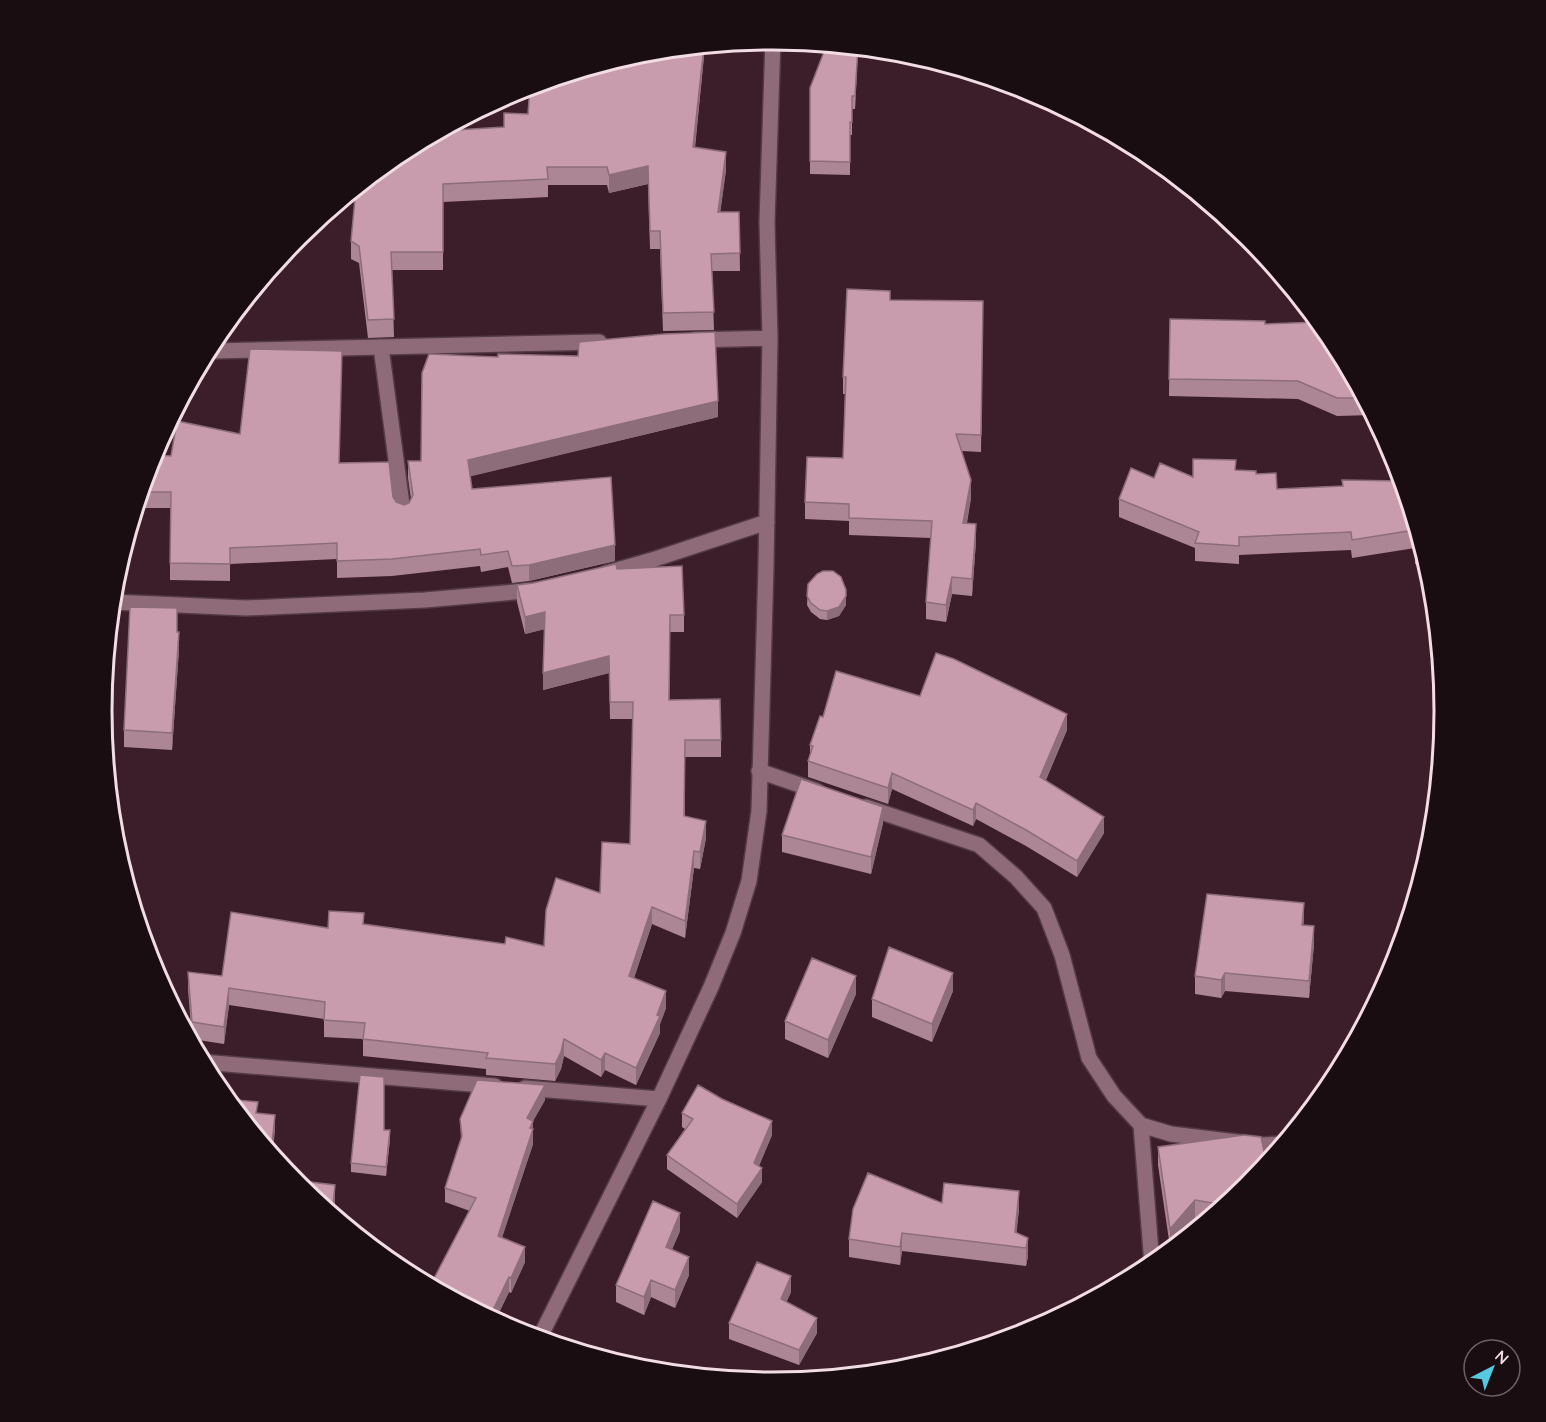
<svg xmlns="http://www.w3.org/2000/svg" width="1546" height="1422" viewBox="0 0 1546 1422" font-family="Quicksand,sans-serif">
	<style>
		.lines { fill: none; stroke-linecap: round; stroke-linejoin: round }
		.minor-casing { stroke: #533a45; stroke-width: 18 }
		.minor { stroke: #8f6b79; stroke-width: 15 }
		.wall { fill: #ad8695 }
		.shaded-wall { fill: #8d6d79 }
		.building { fill: #c99cad; stroke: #8d6d79; stroke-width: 1.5 }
		.rim { fill: none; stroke: #f2dde4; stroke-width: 3 }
	</style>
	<rect width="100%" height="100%" fill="#3b1e2a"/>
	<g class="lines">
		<defs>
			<path id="minor" d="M 695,340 L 770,338
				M 381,347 L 403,512
				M 212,351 L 599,342
				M 607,573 L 652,560 L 767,522
				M 112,602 L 246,608 L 425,600 L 537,590
				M 759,771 L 817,791
				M 866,807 L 979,845 L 1016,877 L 1044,908 L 1062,955 L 1089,1058 L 1114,1096 L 1141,1125 L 1171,1134 L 1262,1145 L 1283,1144
				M 202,1062 L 495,1086
				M 525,1088 L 659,1099
				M 1141,1125 L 1152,1265
				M 539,1339 L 659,1099 L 711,987 L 733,933 L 749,881 L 759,811 L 766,566 L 770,338 L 767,222 L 773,39"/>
		</defs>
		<!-- minor casing -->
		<use href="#minor" class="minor-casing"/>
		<!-- minor -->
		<use href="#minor" class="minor"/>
	</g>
	<!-- wall -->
	<path class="wall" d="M 705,46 L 695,148 L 726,170 L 720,212 L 739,212 L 740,271 L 712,271 L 714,330 L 663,331 L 660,249 L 650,249 L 648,184 L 609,193 L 607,185 L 548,185 L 548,197 L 443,202 L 443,270 L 392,270 L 394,337 L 368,338 L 359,263 L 351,259 L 351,241 L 504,127 L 528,114 L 642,52 Z
		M 858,47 L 855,109 L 852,109 L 852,135 L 850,135 L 850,175 L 810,174 L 810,88 Z
		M 890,300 L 983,301 L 981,452 L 962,451 L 971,498 L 967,523 L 976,541 L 972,596 L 952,594 L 946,622 L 926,619 L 926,602 L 931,538 L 849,535 L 849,521 L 805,519 L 805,502 L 843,458 L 845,394 L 843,394 L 843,377 Z
		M 1170,319 L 1265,324 L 1332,338 L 1373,415 L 1337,416 L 1298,399 L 1169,396 Z
		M 718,417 L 470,476 L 472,489 L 615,561 L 529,581 L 512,583 L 508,567 L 481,572 L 480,566 L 392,576 L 337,578 L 337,559 L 230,564 L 230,581 L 170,580 L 170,508 L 136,508 L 152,455 L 340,463 L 393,497 L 396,502 L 404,505 L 409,503 L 411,499 L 408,478 L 408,461 L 421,461 Z
		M 1236,470 L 1256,474 L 1277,489 L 1342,486 L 1342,480 L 1402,481 L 1429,570 L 1415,564 L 1415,548 L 1352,558 L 1351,550 L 1239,555 L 1239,564 L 1195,561 L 1195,548 L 1119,517 L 1119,499 L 1154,478 L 1193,477 Z
		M 617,569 L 684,615 L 684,632 L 670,632 L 669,700 L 721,740 L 721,757 L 685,757 L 685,816 L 706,838 L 700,869 L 694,868 L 685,938 L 652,924 L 634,978 L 666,1008 L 660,1024 L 660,1033 L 636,1085 L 605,1070 L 601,1077 L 564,1056 L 561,1069 L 555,1081 L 486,1075 L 486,1069 L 363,1056 L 363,1039 L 324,1037 L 324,1019 L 229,1005 L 224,1044 L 192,1039 L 188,989 L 188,972 L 222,976 L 328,928 L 364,924 L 505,944 L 544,946 L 600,893 L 630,844 L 633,719 L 610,719 L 609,673 L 543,690 L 545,629 L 525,634 L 517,602 L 517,585 L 533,583 Z
		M 808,584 L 846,590 L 846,605 L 839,616 L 827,620 L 820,619 L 811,612 L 807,605 Z
		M 177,632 L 179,649 L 172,750 L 124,747 L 124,730 Z
		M 920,696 L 1067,730 L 1046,780 L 1104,833 L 1077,877 L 1026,846 L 976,819 L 973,826 L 892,789 L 888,804 L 808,777 L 808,761 L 810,754 L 810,745 L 823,717 Z
		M 883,823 L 871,874 L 782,852 L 782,835 Z
		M 1304,925 L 1314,944 L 1309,998 L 1225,991 L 1221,998 L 1195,994 L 1195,976 Z
		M 953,991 L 932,1042 L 872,1017 L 872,999 Z
		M 856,994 L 828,1058 L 785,1039 L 785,1021 Z
		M 545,1100 L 533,1121 L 533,1144 L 502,1237 L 525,1262 L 511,1293 L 509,1292 L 495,1321 L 430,1286 L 470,1211 L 445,1202 L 445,1188 L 461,1140 L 460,1119 Z
		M 682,1113 L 772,1135 L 759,1166 L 762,1182 L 737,1218 L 667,1169 L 667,1155 L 685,1129 L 682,1127 Z
		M 390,1139 L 386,1176 L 351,1172 L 351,1163 Z
		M 1158,1147 L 1264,1151 L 1248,1186 L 1207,1220 L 1195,1218 L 1170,1247 L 1158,1165 Z
		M 942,1203 L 1019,1209 L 1016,1233 L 1028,1238 L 1028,1256 L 1026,1266 L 902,1251 L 900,1265 L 849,1257 L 849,1239 Z
		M 680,1231 L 672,1249 L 689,1275 L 675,1308 L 651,1297 L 644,1315 L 616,1302 L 616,1285 Z
		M 791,1292 L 786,1302 L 817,1333 L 799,1365 L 729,1339 L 729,1323 Z"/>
	<!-- shaded-wall -->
	<path class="shaded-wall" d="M 704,46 L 705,46 L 693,165 L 693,147 Z
		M 858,47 L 855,109 L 855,96 Z
		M 726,152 L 726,170 L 718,230 L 718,212 Z
		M 648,166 L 648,184 L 609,193 L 609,175 Z
		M 718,401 L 718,417 L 468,477 L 468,460 Z
		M 971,480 L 971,498 L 963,540 L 963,523 Z
		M 976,524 L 976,541 L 972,596 L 972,579 Z
		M 615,545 L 615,561 L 529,581 L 529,565 Z
		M 952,577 L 952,594 L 946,622 L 946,605 Z
		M 846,596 L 846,605 L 839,616 L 827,620 L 827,611 Z
		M 545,612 L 545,629 L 525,634 L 525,617 Z
		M 179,632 L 179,649 L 172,750 L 172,733 Z
		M 609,656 L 609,673 L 543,690 L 543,673 Z
		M 1067,714 L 1067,730 L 1040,793 L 1040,777 Z
		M 892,773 L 892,789 L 888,804 L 888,788 Z
		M 976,803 L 976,819 L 973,826 L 973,810 Z
		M 883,807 L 883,823 L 871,874 L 871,857 Z
		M 1104,817 L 1104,833 L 1077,877 L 1077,861 Z
		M 706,821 L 706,838 L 700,869 L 700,852 Z
		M 694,851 L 694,868 L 685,938 L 685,921 Z
		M 1304,903 L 1304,921 L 1302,943 L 1302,925 Z
		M 652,907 L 652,924 L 629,993 L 629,976 Z
		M 1314,926 L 1314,944 L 1309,998 L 1309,981 Z
		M 953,973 L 953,991 L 932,1042 L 932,1024 Z
		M 1225,973 L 1225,991 L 1221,998 L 1221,980 Z
		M 856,976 L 856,994 L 828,1058 L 828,1040 Z
		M 229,988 L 229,1005 L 224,1044 L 224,1027 Z
		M 666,991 L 666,1008 L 660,1024 L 660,1033 L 636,1085 L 636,1068 Z
		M 564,1039 L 564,1056 L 561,1069 L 555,1081 L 555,1064 Z
		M 605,1053 L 605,1070 L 601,1077 L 601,1060 Z
		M 545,1085 L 545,1100 L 533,1121 L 533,1144 L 498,1250 L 498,1236 L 530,1128 L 527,1118 Z
		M 275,1115 L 275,1132 L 272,1155 L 271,1153 Z
		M 772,1121 L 772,1135 L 754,1177 L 754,1163 Z
		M 390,1130 L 390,1139 L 386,1176 L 386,1167 Z
		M 762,1168 L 762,1182 L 737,1218 L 737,1204 Z
		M 335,1185 L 335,1202 L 334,1216 L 332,1214 Z
		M 1019,1191 L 1019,1209 L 1015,1250 L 1015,1232 Z
		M 1195,1200 L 1195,1218 L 1170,1247 L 1170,1229 Z
		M 680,1213 L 680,1231 L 666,1264 L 666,1247 Z
		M 902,1233 L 902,1251 L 900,1265 L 900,1247 Z
		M 1028,1238 L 1028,1256 L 1026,1266 L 1026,1248 Z
		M 525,1247 L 525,1262 L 511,1293 L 511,1278 Z
		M 689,1257 L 689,1275 L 675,1308 L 675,1290 Z
		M 791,1276 L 791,1292 L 781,1315 L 781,1299 Z
		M 509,1277 L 509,1292 L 495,1321 L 489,1318 Z
		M 651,1280 L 651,1297 L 644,1315 L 644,1297 Z
		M 817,1318 L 817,1333 L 799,1365 L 799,1350 Z"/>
	<!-- building -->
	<path class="building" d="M 827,44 L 858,47 L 855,96 L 852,96 L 852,122 L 850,122 L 850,162 L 810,161 L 810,88 Z
		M 704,46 L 693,147 L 726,152 L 718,212 L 739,212 L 740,253 L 711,254 L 714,312 L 663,313 L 660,231 L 650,231 L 648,166 L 609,175 L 607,167 L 547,167 L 548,179 L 443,184 L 443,252 L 391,252 L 394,319 L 368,320 L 359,246 L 351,241 L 356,188 L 400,152 L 440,131 L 504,127 L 504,113 L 528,114 L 530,86 L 642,52 Z
		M 847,289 L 890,291 L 890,300 L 983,301 L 981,435 L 956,434 L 971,480 L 963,523 L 976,524 L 972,579 L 952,577 L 946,605 L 926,602 L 932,521 L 849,518 L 849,504 L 805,502 L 807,457 L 843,458 L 846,377 L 843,377 Z
		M 1170,319 L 1265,321 L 1265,324 L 1319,322 L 1332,338 L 1364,398 L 1337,398 L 1298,381 L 1169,379 Z
		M 715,332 L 718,401 L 468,460 L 472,489 L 611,477 L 615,545 L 529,565 L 512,566 L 508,551 L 481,555 L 480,549 L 392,559 L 337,561 L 337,543 L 230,548 L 230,564 L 170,563 L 171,492 L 141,492 L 152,455 L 171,456 L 177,421 L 240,434 L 250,349 L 342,351 L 339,463 L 389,462 L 393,497 L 396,502 L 404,505 L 409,503 L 413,495 L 408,461 L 421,461 L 422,373 L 429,354 L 498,357 L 498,354 L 578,356 L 579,342 L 664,334 Z
		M 1193,459 L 1236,460 L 1235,470 L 1256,471 L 1256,474 L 1276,473 L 1277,489 L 1343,486 L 1342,480 L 1402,481 L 1423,550 L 1415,546 L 1415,530 L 1352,540 L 1351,532 L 1239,537 L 1239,546 L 1195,543 L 1199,532 L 1119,499 L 1131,468 L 1154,478 L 1160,463 L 1193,477 Z
		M 616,564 L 617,569 L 682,566 L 684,615 L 670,615 L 669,700 L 720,699 L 721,740 L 685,740 L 684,816 L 706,821 L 700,852 L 694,851 L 685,921 L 652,907 L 629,976 L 666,991 L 657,1015 L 660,1016 L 636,1068 L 605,1053 L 601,1060 L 564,1039 L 561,1052 L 555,1064 L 486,1058 L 488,1053 L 363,1039 L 365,1023 L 324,1020 L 325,1002 L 229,988 L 224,1027 L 192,1022 L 188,972 L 222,976 L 231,912 L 328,928 L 329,911 L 364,913 L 363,924 L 505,944 L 506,937 L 544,946 L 546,910 L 556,878 L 600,893 L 602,842 L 630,844 L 633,702 L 610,702 L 609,656 L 543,673 L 545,612 L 525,617 L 517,585 L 533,583 Z
		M 823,571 L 833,571 L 841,577 L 846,590 L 846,596 L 839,607 L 827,611 L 820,610 L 811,603 L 807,596 L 808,584 L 817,574 Z
		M 130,607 L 177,608 L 177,632 L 179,632 L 172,733 L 124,730 Z
		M 936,653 L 954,659 L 1067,714 L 1040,777 L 1104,817 L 1077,861 L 1026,830 L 976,803 L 973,810 L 892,773 L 888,788 L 808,761 L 813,746 L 810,745 L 820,716 L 823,717 L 836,671 L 920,696 Z
		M 801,779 L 883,807 L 871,857 L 782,835 Z
		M 1207,894 L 1304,903 L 1302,925 L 1314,926 L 1309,981 L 1225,973 L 1221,980 L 1195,976 Z
		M 889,947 L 953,973 L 932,1024 L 872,999 Z
		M 812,958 L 856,976 L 828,1040 L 785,1021 Z
		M 360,1075 L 384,1077 L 384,1130 L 390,1130 L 386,1167 L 351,1163 Z
		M 477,1080 L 545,1085 L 527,1118 L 533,1121 L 530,1128 L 533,1129 L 498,1236 L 525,1247 L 511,1278 L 509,1277 L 489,1318 L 430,1286 L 476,1198 L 445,1188 L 462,1136 L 460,1119 Z
		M 698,1085 L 722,1099 L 772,1121 L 754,1163 L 762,1168 L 737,1204 L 667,1155 L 693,1119 L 682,1113 Z
		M 226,1099 L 258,1102 L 256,1113 L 275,1115 L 271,1153 Z
		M 1244,1135 L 1261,1137 L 1264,1151 L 1280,1147 L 1248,1186 L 1225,1205 L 1195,1200 L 1170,1229 L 1158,1147 Z
		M 868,1173 L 942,1203 L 944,1183 L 1019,1191 L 1015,1232 L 1028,1238 L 1026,1248 L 902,1233 L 900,1247 L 849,1239 L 853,1209 Z
		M 293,1180 L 335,1185 L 332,1214 L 298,1186 Z
		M 653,1201 L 680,1213 L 666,1247 L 689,1257 L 675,1290 L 651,1280 L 644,1297 L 616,1285 Z
		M 757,1262 L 791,1276 L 781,1299 L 817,1318 L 799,1350 L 729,1323 Z"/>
	<!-- crop -->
	<path d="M0 0H1546V1422H0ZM112 711a661 661 0 1 1 1322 0a661 661 0 1 1-1322 0Z" fill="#1a0d12" fill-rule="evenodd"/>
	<path class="rim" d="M112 711a661 661 0 1 1 1322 0a661 661 0 1 1-1322 0Z"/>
	<!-- north arrow -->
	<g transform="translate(1492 1368) rotate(42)"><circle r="28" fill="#1a0d12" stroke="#706066" stroke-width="1.5"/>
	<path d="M0-4.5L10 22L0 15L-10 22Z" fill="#56c9e0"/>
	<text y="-9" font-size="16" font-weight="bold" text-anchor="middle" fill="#f2dde4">N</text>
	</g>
</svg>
